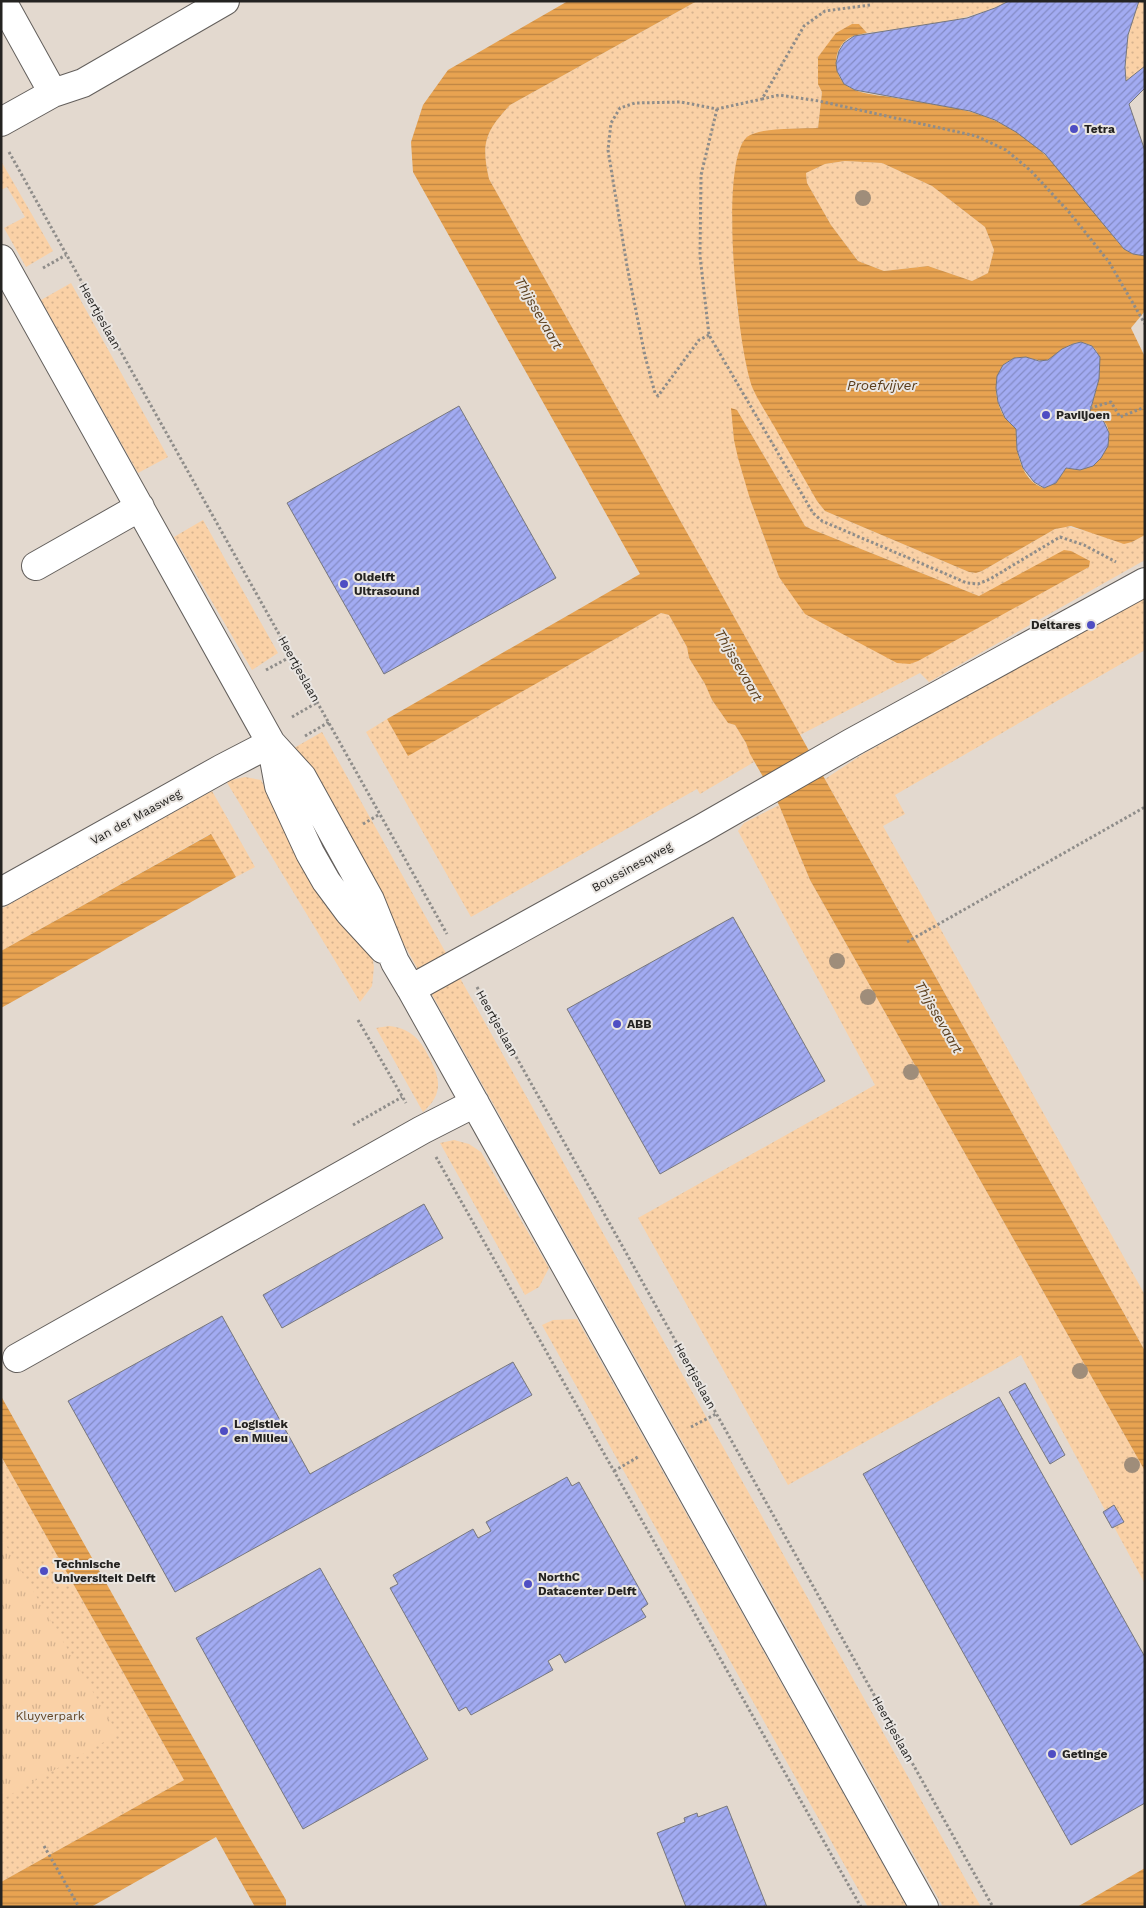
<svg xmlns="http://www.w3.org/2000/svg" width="1146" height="1908" viewBox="0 0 1146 1908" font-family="'Work Sans',sans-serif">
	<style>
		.built { fill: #e3d9cf }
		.grass { fill: url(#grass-dots); fill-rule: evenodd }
		.park { fill: url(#park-tufts) }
		.water { fill: url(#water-rules); fill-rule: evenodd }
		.building { fill: url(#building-hatch); stroke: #77777c }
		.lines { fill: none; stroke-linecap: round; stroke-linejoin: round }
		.minor-casing { stroke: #635f5c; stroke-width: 30 }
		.path { stroke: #8f8d8a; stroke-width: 3; stroke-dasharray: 2.5 2.5; stroke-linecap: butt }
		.minor { stroke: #fff; stroke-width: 28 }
		.tree { fill: #9f8d7a }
		.poi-dot { fill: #4e4dc3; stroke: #eae6e2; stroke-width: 2 }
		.labels { text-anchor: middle; stroke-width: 4; stroke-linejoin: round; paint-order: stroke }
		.poi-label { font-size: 12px; font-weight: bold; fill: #242321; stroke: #eae6e2; text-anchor: start }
		.street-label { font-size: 12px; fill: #242321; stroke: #eae6e2 }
		.park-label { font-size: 12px; fill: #624524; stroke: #eae6e2 }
		.water-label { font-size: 14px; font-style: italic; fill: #593c1a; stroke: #eae6e2 }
	</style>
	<defs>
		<pattern id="grass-dots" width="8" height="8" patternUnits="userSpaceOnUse" patternTransform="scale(1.25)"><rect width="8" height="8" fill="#fad1a6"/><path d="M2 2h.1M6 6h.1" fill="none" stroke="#d6b38f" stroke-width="1.8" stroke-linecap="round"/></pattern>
		<pattern id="park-tufts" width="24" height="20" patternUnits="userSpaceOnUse" patternTransform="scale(1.25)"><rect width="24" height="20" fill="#fad1a6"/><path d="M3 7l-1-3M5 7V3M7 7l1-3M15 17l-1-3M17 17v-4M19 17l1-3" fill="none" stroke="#d6b38f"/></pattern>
		<pattern id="water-rules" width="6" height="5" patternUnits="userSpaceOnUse" patternTransform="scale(1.25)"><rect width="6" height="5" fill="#e8a351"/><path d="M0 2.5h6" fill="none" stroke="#bc8443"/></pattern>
		<pattern id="building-hatch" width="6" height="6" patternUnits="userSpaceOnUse" patternTransform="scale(1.25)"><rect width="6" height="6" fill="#a2abf2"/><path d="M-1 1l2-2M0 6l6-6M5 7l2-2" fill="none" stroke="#848bc4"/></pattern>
	</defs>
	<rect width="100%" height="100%" fill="#eae6e2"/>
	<!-- built -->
	<path class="built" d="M 1,1 L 1145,1 L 1145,1903 L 1139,1907 L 1,1907 Z"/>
	<!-- grass -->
	<path class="grass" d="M 697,1 L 1009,1 C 965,23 916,26 867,33 L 859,24 L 825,48 L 818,57 L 822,91 L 818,128 L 732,216 L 737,307 L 747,369 L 817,501 L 825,511 L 969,572 L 976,573 L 982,571 L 1055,529 L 1065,526 L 1132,542 L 1145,535 L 1145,560 L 929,682 L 920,673 L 800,735 L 489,179 C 481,143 485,132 510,105 ZM 737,410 L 801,519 L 805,526 L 811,529 L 979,596 L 1089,567 L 910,664 L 779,577 L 750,499 Z
		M 1139,1 L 1145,1 L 1145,66 L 1126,81 C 1124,53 1129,28 1139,1 Z
		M 1,161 L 53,251 L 26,267 L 4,228 L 25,217 L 7,187 L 1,190 Z
		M 845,161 L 882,163 L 932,186 L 985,227 L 994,250 L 988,273 L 972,281 L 928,266 L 884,271 L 858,261 L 831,225 L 807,183 L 806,173 L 825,164 Z
		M 71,283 L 168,457 L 138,473 L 41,300 Z
		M 203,520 L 278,653 L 252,670 L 174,537 Z
		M 1145,597 L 1145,650 L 895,795 L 905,814 L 883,826 L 1145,1295 L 1145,1351 L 825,779 L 863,754 Z
		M 661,613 L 669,615 L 687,647 L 689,658 L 705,684 L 712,700 L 728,723 L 735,725 L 746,743 L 754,762 L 700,794 L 697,789 L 471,917 L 366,732 L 387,719 L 408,755 Z
		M 322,732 L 981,1907 L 943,1907 L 294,748 Z
		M 245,777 L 261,780 L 331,910 L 372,955 L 374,967 L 372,986 L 360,1002 L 226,781 Z
		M 212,791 L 255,867 L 236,877 L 210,834 L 1,951 L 1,909 Z
		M 779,805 L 810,880 L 1145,1471 L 1145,1584 L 1021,1355 L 788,1485 L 638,1218 L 875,1085 L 738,831 L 744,823 Z
		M 389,1026 C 410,1028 420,1039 429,1057 C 441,1080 443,1094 423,1112 L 376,1028 Z
		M 454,1140 L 469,1144 L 481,1152 L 549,1268 L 539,1287 L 525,1295 L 440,1143 Z
		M 577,1319 L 907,1907 L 868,1907 L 542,1325 L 553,1320 Z
		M 1,1456 L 184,1780 L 1,1882 Z"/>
	<!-- park -->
	<path class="park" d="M 1,1537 L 118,1734 L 1,1800 Z"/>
	<!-- water -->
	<path class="water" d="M 568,1 L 697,1 L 510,105 C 485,132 481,143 489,179 L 1145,1351 L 1145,1471 L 810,880 L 779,805 L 750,754 L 746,743 L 735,725 L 728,723 L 712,700 L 705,684 L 689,658 L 687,647 L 669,615 L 661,613 L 408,756 L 387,719 L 640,574 L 413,172 L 411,142 L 423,105 L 448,70 Z
		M 852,24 L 859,24 L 867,33 C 861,34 855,35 849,38 C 833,48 832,72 845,84 C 857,95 881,95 896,98 C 930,104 965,107 996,121 C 1051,145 1086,205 1124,249 L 1133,254 L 1145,256 L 1145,311 L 1131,328 L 1145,357 L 1145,535 L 1132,542 L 1124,544 L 1071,526 L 1055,529 L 982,571 L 976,573 L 969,572 L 825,511 L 817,501 C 803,476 788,451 774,426 C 767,414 759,402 753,389 C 738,354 718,162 747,137 C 760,127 800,129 818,128 L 822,92 L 818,84 L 818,57 L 836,33 ZM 845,161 L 882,163 L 932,186 L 985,227 L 994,250 L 988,273 L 972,281 L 928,266 L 884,271 L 858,261 L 831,225 L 807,183 L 806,173 L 825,164 ZM 1075,343 C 1117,339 1094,395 1089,415 C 1125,416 1109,478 1066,468 L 1056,483 L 1044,488 C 1021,481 1015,450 1016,429 C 1012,425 1008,422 1005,418 C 993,400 990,366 1015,358 C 1027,354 1038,364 1049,359 C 1059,355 1064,346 1075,343 Z
		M 731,408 L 737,410 L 801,519 L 805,526 L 811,529 L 979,596 L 1064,550 L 1071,551 L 1090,561 L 1089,567 L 918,661 L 910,664 L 897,663 L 805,614 L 779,577 L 750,499 L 738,458 L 734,440 Z
		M 211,834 L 236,877 L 1,1008 L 1,951 Z
		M 1,1396 L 241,1823 L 286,1900 L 286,1907 L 255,1907 L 216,1837 L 91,1907 L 1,1907 L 1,1882 L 184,1780 L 1,1456 Z
		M 1145,1868 L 1145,1907 L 1077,1907 Z"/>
	<!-- building -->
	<path class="building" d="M 1009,1 L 1139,1 L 1128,35 L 1125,67 L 1126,81 L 1145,66 L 1145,88 L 1129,104 L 1145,151 L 1145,256 L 1133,254 L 1124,249 L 1045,154 L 1016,132 L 995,120 L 970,111 L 855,90 L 844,84 L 837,71 L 836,63 L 839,51 L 844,43 L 854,36 L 967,18 L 995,8 Z
		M 1081,342 L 1092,346 L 1100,357 L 1099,379 L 1089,415 L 1097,416 L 1104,422 L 1109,433 L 1108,446 L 1101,458 L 1093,466 L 1080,470 L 1066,468 L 1056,483 L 1044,488 L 1034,482 L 1023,468 L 1017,450 L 1016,429 L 1005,418 L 998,402 L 996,388 L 997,376 L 1003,365 L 1014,358 L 1026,357 L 1039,361 L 1048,360 L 1062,349 L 1073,344 Z
		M 459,406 L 556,578 L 384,674 L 287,503 Z
		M 733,917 L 825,1081 L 660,1174 L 567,1009 Z
		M 424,1204 L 443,1238 L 282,1328 L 263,1295 Z
		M 222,1316 L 310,1474 L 513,1362 L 532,1395 L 175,1592 L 68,1401 Z
		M 1025,1383 L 1065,1455 L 1050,1464 L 1009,1392 Z
		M 999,1397 L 1145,1657 L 1145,1803 L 1071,1845 L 863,1474 Z
		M 567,1477 L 572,1486 L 579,1482 L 648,1604 L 641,1609 L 646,1617 L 565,1663 L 560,1654 L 548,1661 L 553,1670 L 471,1715 L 466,1707 L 459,1711 L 390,1588 L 398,1584 L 393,1575 L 473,1529 L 478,1538 L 491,1531 L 486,1522 Z
		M 1114,1505 L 1124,1522 L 1112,1528 L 1103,1512 Z
		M 320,1568 L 428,1759 L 303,1829 L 196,1638 Z
		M 727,1806 L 767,1907 L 686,1907 L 657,1833 L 685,1822 L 684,1818 L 697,1813 L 698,1817 Z"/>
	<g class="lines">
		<defs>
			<path id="minor" d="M 2,1 L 53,93
				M 1,122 L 53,93 L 83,83 L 225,1
				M 1,259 L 271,743 L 302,777 L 370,900 L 395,962 L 411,989 L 924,1907
				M 36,566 L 140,507
				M 271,743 L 279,786 L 310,853 L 326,881 L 349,912 L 383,949
				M 1,892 L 221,769 L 271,743
				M 411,989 L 701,829 L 851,743 L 1145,582
				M 17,1358 L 422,1130 L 475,1103"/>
		</defs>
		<!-- minor casing -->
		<use href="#minor" class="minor-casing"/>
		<!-- path -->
		<path class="path" d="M 870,5 L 825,11 L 804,26 L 762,99 L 779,95 L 819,101 L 976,136 L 1006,150 L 1031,171 L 1069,212 L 1109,262 L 1145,324
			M 717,109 L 701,175 L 700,256 L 709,335 L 813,513 L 822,521 L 967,583 L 978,584 L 990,579 L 1060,537 L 1084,545 L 1116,562
			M 9,152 L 447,934
			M 43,268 L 66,255
			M 709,335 L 699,340 L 658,396 L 655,393 L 645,356 L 627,266 L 608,150 L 611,123 L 620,108 L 635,103 L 681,102 L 717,109 L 762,99
			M 1090,408 L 1111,402 L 1120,417 L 1145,407
			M 266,670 L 292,656
			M 292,717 L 318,702
			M 305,736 L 329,722
			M 363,824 L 380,814
			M 907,942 L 1145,807
			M 477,987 L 993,1907
			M 358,1020 L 406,1103
			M 353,1125 L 402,1097
			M 436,1157 L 861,1907
			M 691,1427 L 716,1414
			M 614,1471 L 638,1457
			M 44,1846 L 79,1907"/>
		<!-- minor -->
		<use href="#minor" class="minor"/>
	</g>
	<!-- trees -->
	<g class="tree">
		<circle cx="863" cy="198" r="8"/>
		<circle cx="837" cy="961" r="8"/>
		<circle cx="868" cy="997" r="8"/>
		<circle cx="911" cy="1072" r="8"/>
		<circle cx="1080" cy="1371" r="8"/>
		<circle cx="1132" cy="1465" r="8"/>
	</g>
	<!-- markers -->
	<g class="poi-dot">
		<circle cx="1074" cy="129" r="5"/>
		<circle cx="1046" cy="415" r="5"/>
		<circle cx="344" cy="584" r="5"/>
		<circle cx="1091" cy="625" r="5"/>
		<circle cx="617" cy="1024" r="5"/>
		<circle cx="224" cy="1431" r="5"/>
		<circle cx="44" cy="1571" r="5"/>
		<circle cx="528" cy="1584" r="5"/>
		<circle cx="1052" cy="1754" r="5"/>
	</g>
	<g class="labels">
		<!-- poi labels -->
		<g class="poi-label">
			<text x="1084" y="133">Tetra</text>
			<text x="1056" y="419">Paviljoen</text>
			<text x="354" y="581">Oldelft<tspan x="354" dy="14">Ultrasound</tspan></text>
			<text x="1081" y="629" text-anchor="end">Deltares</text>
			<text x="627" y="1028">ABB</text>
			<text x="234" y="1428">Logistiek<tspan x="234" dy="14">en Milieu</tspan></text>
			<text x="54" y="1568">Technische<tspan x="54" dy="14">Universiteit Delft</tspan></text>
			<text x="538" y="1581">NorthC<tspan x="538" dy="14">Datacenter Delft</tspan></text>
			<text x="1062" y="1758">Getinge</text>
		</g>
		<!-- street labels -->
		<g class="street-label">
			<text transform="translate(100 316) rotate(61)" y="4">Heertjeslaan</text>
			<text transform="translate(299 669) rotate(61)" y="4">Heertjeslaan</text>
			<text transform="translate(136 817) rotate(-29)" y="4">Van der Maasweg</text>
			<text transform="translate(632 867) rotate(-29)" y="4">Boussinesqweg</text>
			<text transform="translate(497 1023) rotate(61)" y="4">Heertjeslaan</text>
			<text transform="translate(695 1376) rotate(61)" y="4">Heertjeslaan</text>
			<text transform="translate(893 1729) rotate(61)" y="4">Heertjeslaan</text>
		</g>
		<!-- park labels -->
		<g class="park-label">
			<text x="50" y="1720">Kluyverpark</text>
		</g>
		<!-- water labels -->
		<g class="water-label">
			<text transform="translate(539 313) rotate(60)" y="5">Thijssevaart</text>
			<text x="882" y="390">Proefvijver</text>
			<text transform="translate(739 665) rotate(60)" y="5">Thijssevaart</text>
			<text transform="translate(939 1017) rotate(60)" y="5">Thijssevaart</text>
		</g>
	</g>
	<!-- border -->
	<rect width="1146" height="1908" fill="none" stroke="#242321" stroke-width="5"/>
</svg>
